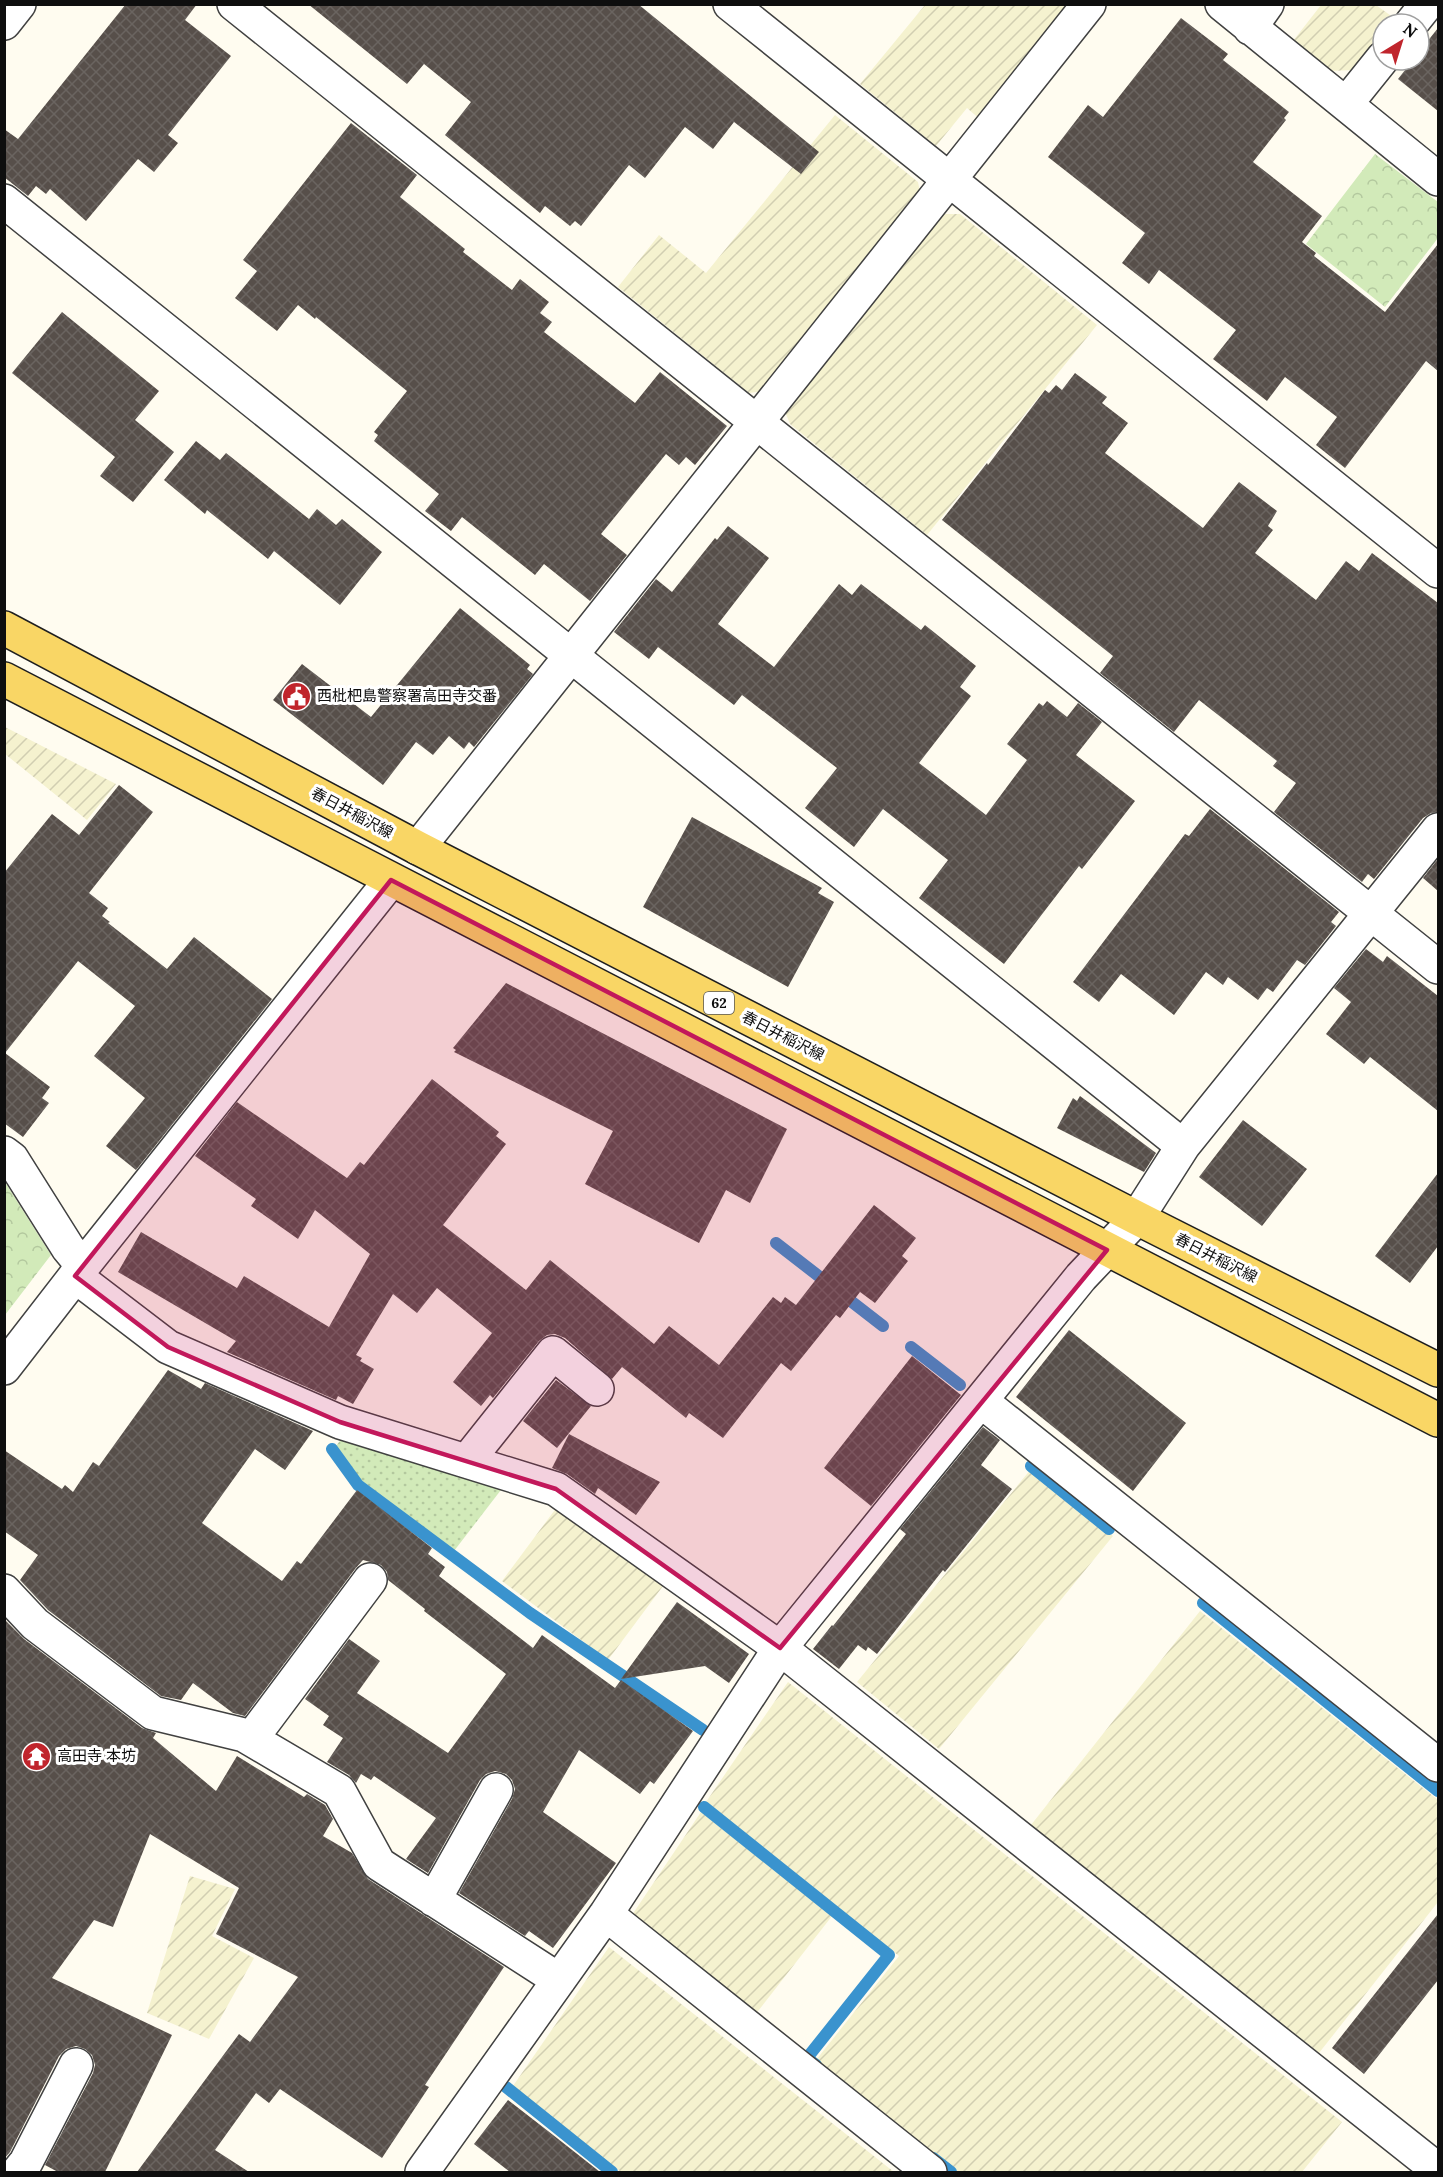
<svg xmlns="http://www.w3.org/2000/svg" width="1443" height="2177" viewBox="0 0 1443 2177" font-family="Lora,'Noto Sans JP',serif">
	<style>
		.farmland { fill: url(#farmland-furrows) }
		.grass { fill: url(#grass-dots) }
		.park { fill: url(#park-crowns) }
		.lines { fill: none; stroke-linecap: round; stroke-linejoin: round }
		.stream { stroke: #3a93ce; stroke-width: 12 }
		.building { fill: url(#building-cross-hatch) }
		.minor-casing { stroke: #414141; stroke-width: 36 }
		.major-casing { stroke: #1f1f1f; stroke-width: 36 }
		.minor { stroke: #fff; stroke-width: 33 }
		.major { stroke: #f9d665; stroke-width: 33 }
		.marked { fill: #c2185b; fill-opacity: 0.2; stroke: #c2185b; stroke-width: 4.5; stroke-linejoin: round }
		.labels { text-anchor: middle; stroke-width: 6; stroke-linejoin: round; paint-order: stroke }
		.shield { fill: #fff; stroke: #565656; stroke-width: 1.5 }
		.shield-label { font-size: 14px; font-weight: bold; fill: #0e0e0e }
		.poi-label { font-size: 15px; fill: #0e0e0e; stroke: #fff; text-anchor: start }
		.street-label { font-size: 15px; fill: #0e0e0e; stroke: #fff }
	</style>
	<defs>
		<pattern id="farmland-furrows" width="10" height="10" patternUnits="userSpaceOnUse" patternTransform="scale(1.5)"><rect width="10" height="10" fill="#f5f2cf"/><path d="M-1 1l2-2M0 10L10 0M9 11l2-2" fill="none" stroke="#d1ceb1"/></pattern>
		<pattern id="grass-dots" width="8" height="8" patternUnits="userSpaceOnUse" patternTransform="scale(1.5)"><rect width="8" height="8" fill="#d2eab9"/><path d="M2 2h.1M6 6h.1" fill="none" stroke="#b3c89e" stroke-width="1.8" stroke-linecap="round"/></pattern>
		<pattern id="park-crowns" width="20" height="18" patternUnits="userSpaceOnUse" patternTransform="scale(1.5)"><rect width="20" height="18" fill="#d2eab9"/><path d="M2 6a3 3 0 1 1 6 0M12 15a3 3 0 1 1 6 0" fill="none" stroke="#b3c89e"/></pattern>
		<pattern id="building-cross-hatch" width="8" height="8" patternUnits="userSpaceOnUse" patternTransform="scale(1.5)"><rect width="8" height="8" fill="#574f4a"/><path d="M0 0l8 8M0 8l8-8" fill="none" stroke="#6a6460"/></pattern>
	</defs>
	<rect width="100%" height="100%" fill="#fffcf0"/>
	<!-- farmland -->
	<path class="farmland" d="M 925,5 L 1076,5 L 982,121 L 967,108 L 936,146 L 860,84 Z
		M 1321,5 L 1376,5 L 1394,18 L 1390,24 L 1383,24 L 1383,32 L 1353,70 L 1331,71 L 1293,41 Z
		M 835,115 L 918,182 L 921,197 L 764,391 L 749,393 L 618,287 L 659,235 L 706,273 Z
		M 942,214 L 960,214 L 1097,325 L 927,535 L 790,424 L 784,409 Z
		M 4,727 L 5,727 L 116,784 L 87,820 L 5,754 Z
		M 1031,1469 L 1113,1536 L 939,1749 L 857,1682 Z
		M 557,1507 L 663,1586 L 608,1660 L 502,1581 Z
		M 1200,1611 L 1438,1800 L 1438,1902 L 1319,2053 L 1031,1825 Z
		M 788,1682 L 1342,2122 L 1302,2172 L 958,2172 L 816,2060 L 899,1956 L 706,1802 Z
		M 701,1812 L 832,1916 L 755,2015 L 632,1915 Z
		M 190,1876 L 235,1889 L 212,1936 L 254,1958 L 209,2039 L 147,2013 Z
		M 609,1947 L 894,2172 L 621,2172 L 513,2086 Z"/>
	<!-- grass -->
	<path class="grass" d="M 344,1436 L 504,1486 L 454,1551 L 362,1481 L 335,1447 Z"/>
	<!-- park -->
	<path class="park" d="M 1375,154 L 1438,202 L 1438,238 L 1385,307 L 1306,244 Z
		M 5,1182 L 51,1255 L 5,1315 L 4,1315 Z"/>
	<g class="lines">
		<!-- stream -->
		<path class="stream" d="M 776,1243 L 883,1326
			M 911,1347 L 960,1385
			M 332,1449 L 358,1485 L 530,1613 L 703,1730
			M 1031,1466 L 1109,1529
			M 1203,1603 L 1438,1791
			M 704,1807 L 889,1955 L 807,2058 L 816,2065
			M 506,2087 L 612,2172
			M 933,2158 L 951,2172"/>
	</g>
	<!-- building -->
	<path class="building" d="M 126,4 L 197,4 L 185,20 L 231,56 L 168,135 L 178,143 L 154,172 L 138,159 L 86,221 L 50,189 L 46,194 L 36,186 L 28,196 L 4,177 L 4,129 L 18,139 Z
		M 308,4 L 638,4 L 819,152 L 801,174 L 734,122 L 713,149 L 685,127 L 645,178 L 629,165 L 581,226 L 575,221 L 570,226 L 545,206 L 540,213 L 445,135 L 471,102 L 424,64 L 407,84 Z
		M 1181,18 L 1228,54 L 1223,60 L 1289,112 L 1284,118 L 1286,120 L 1253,162 L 1322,216 L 1302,242 L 1316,253 L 1314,256 L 1385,312 L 1438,244 L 1438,371 L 1426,361 L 1345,468 L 1316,445 L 1337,417 L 1285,377 L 1267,401 L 1213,359 L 1236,330 L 1159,270 L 1149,284 L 1122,263 L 1145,233 L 1048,157 L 1088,105 L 1103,117 Z
		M 1438,28 L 1438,111 L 1398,79 L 1413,60 L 1419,60 L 1419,52 Z
		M 351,123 L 417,175 L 400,197 L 465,249 L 463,252 L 512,290 L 520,279 L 549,302 L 540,313 L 552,322 L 544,332 L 635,403 L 660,372 L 727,426 L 695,465 L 686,457 L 679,465 L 666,454 L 601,534 L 627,555 L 590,601 L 544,564 L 535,575 L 462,517 L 451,531 L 425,511 L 439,494 L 374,441 L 378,435 L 374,432 L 407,391 L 316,317 L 315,319 L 298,305 L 277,331 L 235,298 L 257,271 L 243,260 Z
		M 62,312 L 159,391 L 135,420 L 174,452 L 133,502 L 100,476 L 115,457 L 12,373 Z
		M 1075,373 L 1107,397 L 1102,403 L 1128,423 L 1105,453 L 1203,528 L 1239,482 L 1277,511 L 1268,526 L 1273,530 L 1255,553 L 1316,600 L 1346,561 L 1359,571 L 1372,553 L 1438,603 L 1438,812 L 1431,813 L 1423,818 L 1374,879 L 1368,874 L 1362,882 L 1274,812 L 1296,783 L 1273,766 L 1277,761 L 1199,700 L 1174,732 L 1100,673 L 1113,656 L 942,520 L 987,463 L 988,465 L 1045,390 L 1049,393 L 1056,385 L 1062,390 Z
		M 196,441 L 220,460 L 226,453 L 309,519 L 317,509 L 336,525 L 342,519 L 382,552 L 340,605 L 274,551 L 268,559 L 207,510 L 205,514 L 164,480 Z
		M 728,526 L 769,558 L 718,624 L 774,667 L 839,584 L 852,595 L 861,584 L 921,630 L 925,625 L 976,666 L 960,687 L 971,696 L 919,763 L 986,815 L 1027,760 L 1007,744 L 1039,703 L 1043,706 L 1047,701 L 1067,717 L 1078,703 L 1102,722 L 1076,755 L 1135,801 L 1082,869 L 1079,866 L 1004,964 L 919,898 L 948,860 L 883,809 L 854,847 L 805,808 L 837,768 L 742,695 L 734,705 L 658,647 L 649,659 L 614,632 L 656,579 L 672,592 L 715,538 L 717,540 Z
		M 460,608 L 530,665 L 527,669 L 533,674 L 474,747 L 469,742 L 464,749 L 449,736 L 433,755 L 416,742 L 383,785 L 273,700 L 302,664 L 371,717 Z
		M 119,785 L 153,812 L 89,893 L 108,908 L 102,916 L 110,922 L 108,923 L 167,969 L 194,937 L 272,999 L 136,1170 L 106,1146 L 145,1098 L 94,1056 L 135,1006 L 78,961 L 5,1053 L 50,1087 L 42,1098 L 49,1103 L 23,1137 L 4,1123 L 4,873 L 52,814 L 79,835 Z
		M 1210,809 L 1339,912 L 1331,922 L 1336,926 L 1305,965 L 1297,960 L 1273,992 L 1267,988 L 1258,1000 L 1228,977 L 1223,985 L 1206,972 L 1174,1015 L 1121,974 L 1099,1002 L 1073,982 L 1185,834 L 1189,836 Z
		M 692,817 L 822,888 L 818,893 L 834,902 L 788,987 L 643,907 Z
		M 1438,859 L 1438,891 L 1423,878 Z
		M 1366,949 L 1383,962 L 1387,956 L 1438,996 L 1438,1111 L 1370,1057 L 1364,1064 L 1326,1034 L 1351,1002 L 1334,988 Z
		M 506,983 L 787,1129 L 750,1203 L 726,1190 L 699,1243 L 585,1184 L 613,1131 L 454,1052 L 456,1050 L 453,1048 Z
		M 432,1079 L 499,1132 L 496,1136 L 506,1144 L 443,1225 L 526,1290 L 550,1260 L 654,1344 L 669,1326 L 719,1365 L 773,1297 L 781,1303 L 785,1297 L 796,1305 L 874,1205 L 916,1238 L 902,1256 L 908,1261 L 875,1303 L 860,1292 L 840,1318 L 836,1315 L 791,1371 L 781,1363 L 723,1438 L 689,1413 L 686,1418 L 622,1367 L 612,1379 L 565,1338 L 555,1334 L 547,1335 L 539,1341 L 493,1398 L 490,1395 L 481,1406 L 453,1382 L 492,1333 L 437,1288 L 417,1313 L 393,1294 L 356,1355 L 362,1358 L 360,1361 L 374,1369 L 353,1404 L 338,1396 L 336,1400 L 227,1352 L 236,1341 L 118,1272 L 141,1232 L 237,1288 L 244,1276 L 329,1327 L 370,1254 L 315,1210 L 298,1239 L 251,1206 L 256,1199 L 195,1156 L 237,1102 L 347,1178 L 360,1162 L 364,1165 Z
		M 1080,1096 L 1156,1153 L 1144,1172 L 1057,1128 L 1073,1098 L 1077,1101 Z
		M 1243,1120 L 1307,1169 L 1262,1226 L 1199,1177 Z
		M 1438,1173 L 1438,1246 L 1410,1283 L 1375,1256 Z
		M 1069,1330 L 1186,1423 L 1133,1491 L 1016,1397 Z
		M 912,1356 L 961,1395 L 871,1506 L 824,1468 Z
		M 168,1370 L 201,1389 L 205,1383 L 313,1431 L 285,1470 L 255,1449 L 202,1523 L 282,1581 L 297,1561 L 301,1564 L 357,1490 L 432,1548 L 428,1554 L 445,1567 L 439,1576 L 533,1648 L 542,1635 L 615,1688 L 621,1680 L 693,1731 L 654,1784 L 650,1781 L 640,1794 L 579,1750 L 543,1812 L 616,1863 L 553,1948 L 529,1931 L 525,1936 L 459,1893 L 512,1799 L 515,1789 L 512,1780 L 506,1774 L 495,1771 L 486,1774 L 480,1780 L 428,1873 L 406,1859 L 436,1818 L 374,1776 L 371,1780 L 361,1774 L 356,1783 L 349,1775 L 327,1762 L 343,1738 L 323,1725 L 329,1716 L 305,1699 L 349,1639 L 380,1661 L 357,1693 L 448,1753 L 506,1674 L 424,1611 L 425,1609 L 388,1580 L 387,1572 L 381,1565 L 363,1560 L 355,1569 L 245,1716 L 233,1713 L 193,1683 L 181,1700 L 161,1696 L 48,1610 L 20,1580 L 38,1555 L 4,1531 L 4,1450 L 62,1489 L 65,1485 L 73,1492 L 93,1462 L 99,1466 Z
		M 556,1380 L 591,1406 L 557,1448 L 523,1421 Z
		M 983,1427 L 1000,1440 L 981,1465 L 1012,1489 L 945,1572 L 943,1570 L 877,1654 L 868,1647 L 866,1651 L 858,1645 L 839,1669 L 813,1649 L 832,1625 L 833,1626 L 906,1534 L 900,1529 Z
		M 569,1434 L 660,1482 L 636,1515 L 598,1488 L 595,1494 L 567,1474 L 552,1468 Z
		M 677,1602 L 749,1654 L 729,1683 L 705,1666 L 621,1679 Z
		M 4,1619 L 24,1639 L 142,1728 L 156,1733 L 153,1738 L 216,1791 L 237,1756 L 304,1797 L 307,1794 L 325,1805 L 333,1819 L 323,1836 L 352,1853 L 368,1879 L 504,1967 L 425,2085 L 429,2087 L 382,2158 L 280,2089 L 269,2103 L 256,2093 L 215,2150 L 249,2172 L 137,2172 L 239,2034 L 250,2042 L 298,1977 L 216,1934 L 239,1888 L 150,1834 L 113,1927 L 94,1920 L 52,1978 L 172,2035 L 105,2172 L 58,2172 L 45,2165 L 93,2073 L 95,2065 L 92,2055 L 85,2049 L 76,2046 L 66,2049 L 59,2056 L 10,2152 L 4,2159 Z
		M 1438,1914 L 1438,1980 L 1364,2074 L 1332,2048 Z
		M 508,2100 L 548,2131 L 600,2172 L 510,2172 L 474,2144 Z"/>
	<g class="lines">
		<defs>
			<path id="minor" d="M 234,4 L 1438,967
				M 730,4 L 1438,571
				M 1222,4 L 1438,179
				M 4,23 L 19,4
				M 1411,24 L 1427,4
				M 1250,28 L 1267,4
				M 1346,104 L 1383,58
				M 4,201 L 1183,1146
				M 418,848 L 1089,4
				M 4,1153 L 12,1159 L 68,1248 L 83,1266
				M 75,1276 L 168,1347 L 340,1422 L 556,1489 L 780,1648 L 1438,2170
				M 4,1368 L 83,1266 L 391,880
				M 981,1401 L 1438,1765
				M 467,1461 L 553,1353 L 597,1389
				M 4,1591 L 35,1624 L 153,1713 L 244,1735 L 339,1791 L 379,1864 L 559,1980
				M 251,1739 L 370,1580
				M 434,1900 L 496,1790
				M 606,1914 L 930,2172
				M 18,2172 L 26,2162 L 76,2065
				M 422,2172 L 606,1914 L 780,1648 L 1081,1277 L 1137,1218 L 1183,1146 L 1438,830"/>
			<path id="major" d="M 4,628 L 418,848 L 1137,1218 L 1438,1370
				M 4,679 L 1438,1420"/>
		</defs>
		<!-- minor casing -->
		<use href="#minor" class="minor-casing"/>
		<!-- major casing -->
		<use href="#major" class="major-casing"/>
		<!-- minor -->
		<use href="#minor" class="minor"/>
		<!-- major -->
		<use href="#major" class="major"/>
	</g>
	<!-- marked area -->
	<path class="marked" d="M 391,880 L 1107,1250 L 780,1648 L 556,1489 L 340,1422 L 168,1347 L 75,1276 Z"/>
	<!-- icons -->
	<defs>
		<symbol id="civic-disc" viewBox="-11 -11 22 22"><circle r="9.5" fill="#c0252c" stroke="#fff"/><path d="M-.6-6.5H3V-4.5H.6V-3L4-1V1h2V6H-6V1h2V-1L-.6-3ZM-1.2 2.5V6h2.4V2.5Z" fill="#fff"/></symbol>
		<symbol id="temple-disc" viewBox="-11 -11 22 22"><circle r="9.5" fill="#c0252c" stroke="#fff"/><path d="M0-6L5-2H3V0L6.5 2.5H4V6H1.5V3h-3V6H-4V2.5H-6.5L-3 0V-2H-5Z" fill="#fff"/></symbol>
	</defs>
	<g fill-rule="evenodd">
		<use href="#civic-disc" x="280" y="680" width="33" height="33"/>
		<use href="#temple-disc" x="20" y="1740" width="33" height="33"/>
	</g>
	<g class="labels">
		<!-- shield labels -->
		<rect class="shield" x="704" y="992" width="30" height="22" rx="4.5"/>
		<g class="shield-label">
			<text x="719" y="1008">62</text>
		</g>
		<!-- poi labels -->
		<g class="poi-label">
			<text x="317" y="701">西枇杷島警察署高田寺交番</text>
			<text x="57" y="1761">高田寺 本坊</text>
		</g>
		<!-- street labels -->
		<g class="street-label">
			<text transform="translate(352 813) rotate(28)" y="5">春日井稲沢線</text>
			<text transform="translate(783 1036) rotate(27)" y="5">春日井稲沢線</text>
			<text transform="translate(1216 1258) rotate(27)" y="5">春日井稲沢線</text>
		</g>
	</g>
	<!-- border -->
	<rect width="1443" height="2177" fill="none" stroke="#0e0e0e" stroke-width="12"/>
	<!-- north arrow -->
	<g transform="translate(1401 42) rotate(38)"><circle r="28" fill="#ffffff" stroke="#9f9f9f" stroke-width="1.5"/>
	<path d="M0-4.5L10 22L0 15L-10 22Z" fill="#c0252c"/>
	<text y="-9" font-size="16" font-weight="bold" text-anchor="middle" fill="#0e0e0e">N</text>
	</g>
</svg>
